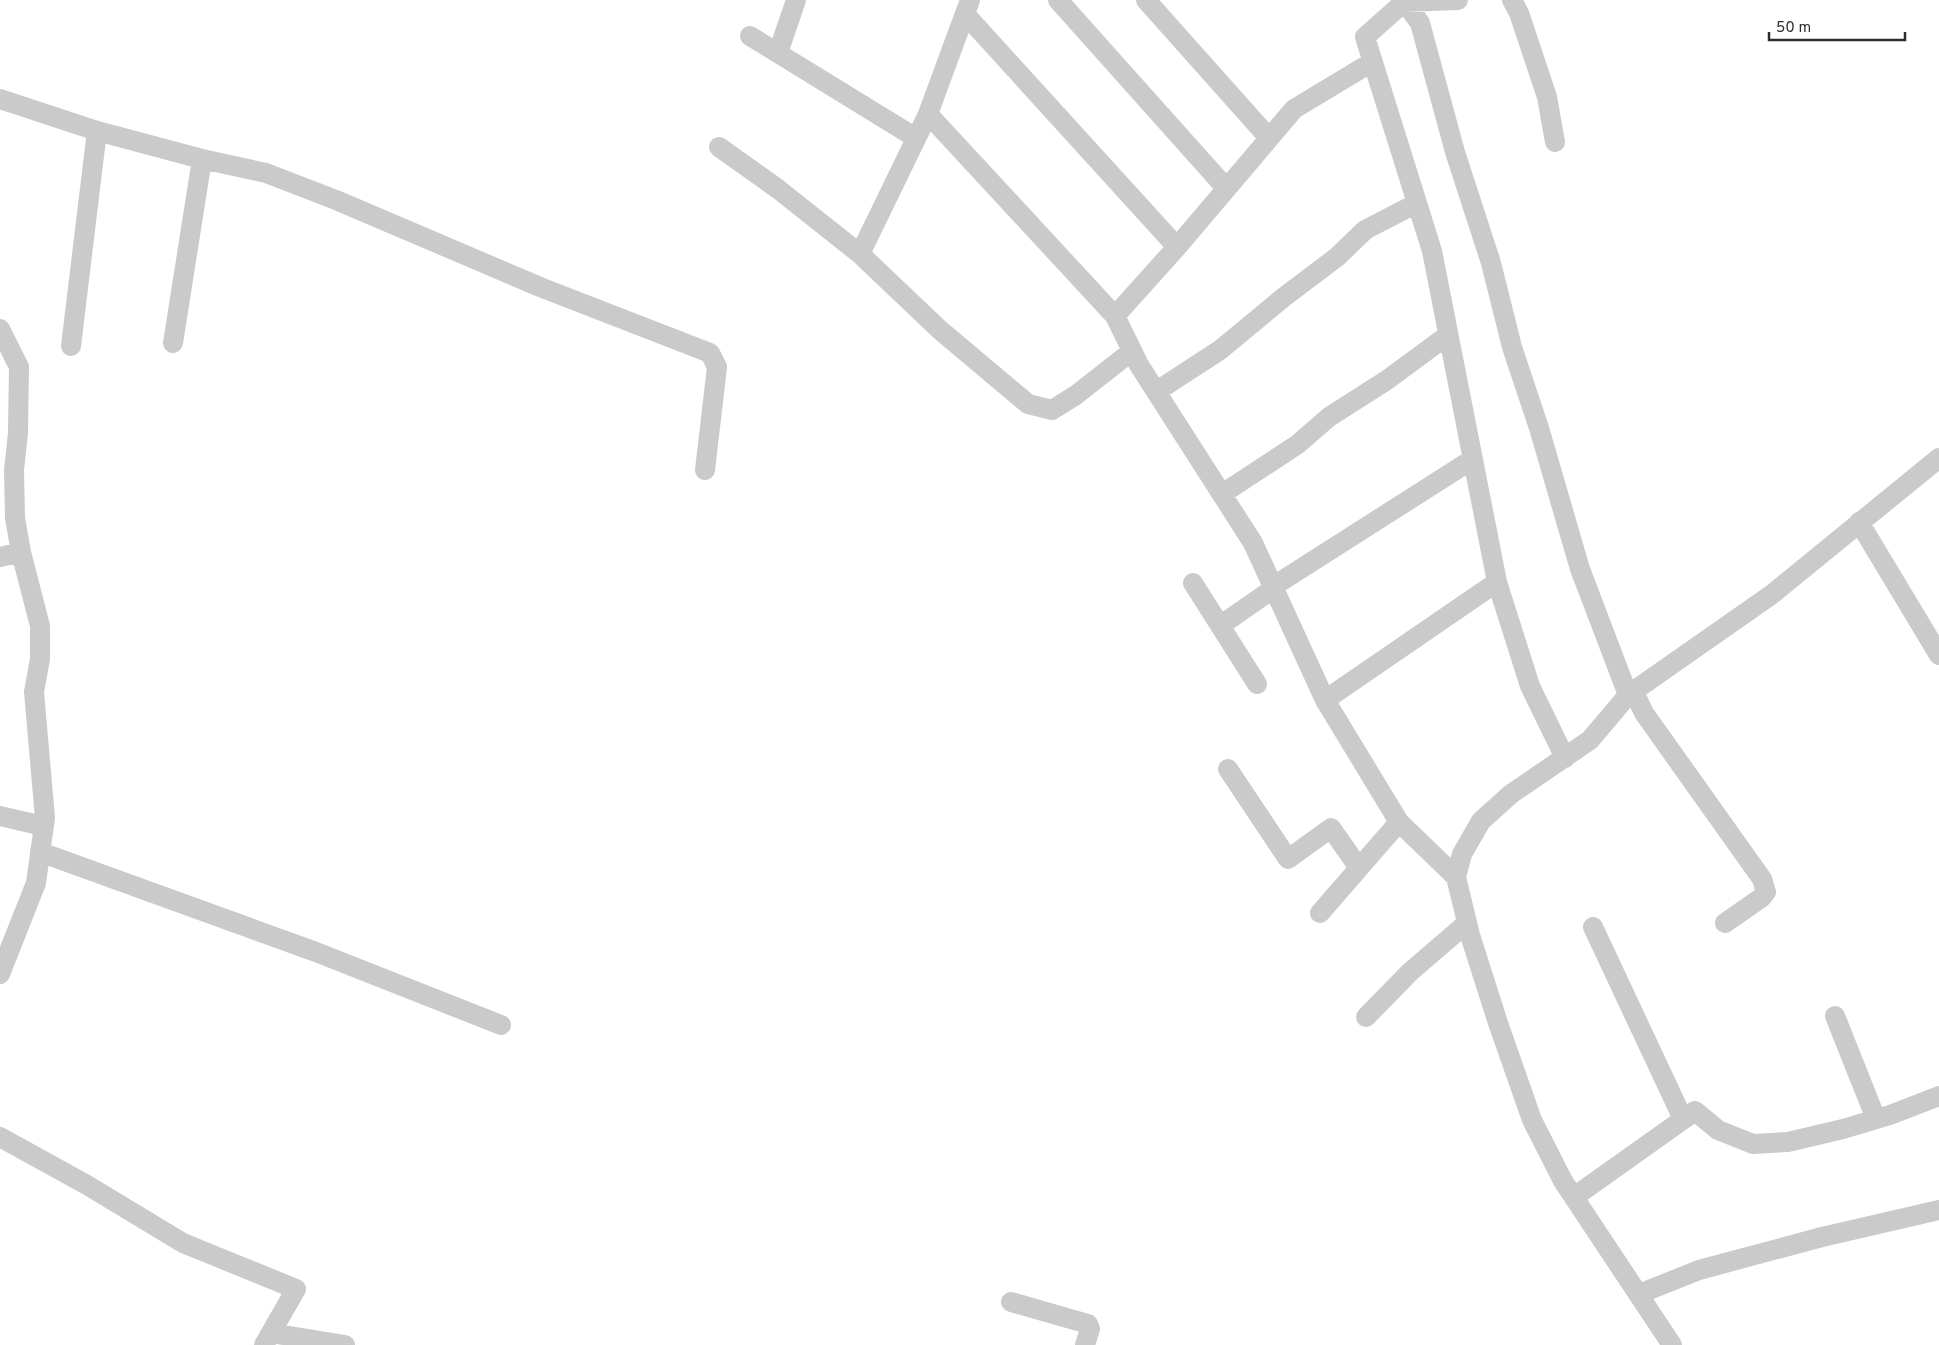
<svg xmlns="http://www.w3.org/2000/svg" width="1939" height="1345" viewBox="0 0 1939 1345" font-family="Overpass,sans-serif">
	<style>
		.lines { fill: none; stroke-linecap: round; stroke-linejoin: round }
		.minor { stroke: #cacaca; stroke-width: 20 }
	</style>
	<rect width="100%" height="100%" fill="#fff"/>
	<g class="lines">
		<!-- minor -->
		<path class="minor" d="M 1058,0 L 1226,188
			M 1146,0 L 1269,138
			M 1403,0 L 1420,23 L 1455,152 L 1491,263 L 1512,347 L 1539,428 L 1580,569 L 1628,695
			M 1458,0 L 1404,2 L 1365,37 L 1432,251 L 1497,582 L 1530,686 L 1565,758
			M 1512,0 L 1519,13 L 1547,97 L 1555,142
			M 965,14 L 1177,247
			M 750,36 L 916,138
			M 778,53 L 796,0
			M 0,99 L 97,131 L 202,159 L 266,173 L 336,200 L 540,287 L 710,353 L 717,367 L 705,470
			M 928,114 L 1115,316 L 1139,365 L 1253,543 L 1325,700 L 1399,822 L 1456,877
			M 719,147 L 778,189 L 860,254 L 940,330 L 1028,404 L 1052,410 L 1076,395 L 1132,351
			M 860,254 L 928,114 L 970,0
			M 1115,316 L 1177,247 L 1294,109 L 1372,62
			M 0,329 L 19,367 L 18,433 L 14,470 L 15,518 L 21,552 L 40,626 L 40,659 L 34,692 L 45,818 L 36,883 L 0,974
			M 173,343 L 202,159
			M 71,346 L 97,131
			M 1157,391 L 1220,350 L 1284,297 L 1337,257 L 1365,230 L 1417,203
			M 1222,494 L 1298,444 L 1329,417 L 1387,380 L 1448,335
			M 1859,522 L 1939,655
			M 0,557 L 21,552
			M 1193,583 L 1257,684
			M 1272,587 L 1473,459
			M 1221,625 L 1273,589
			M 1634,692 L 1644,713 L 1762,879 L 1766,892 L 1761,898 L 1725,923
			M 1325,700 L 1497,582
			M 1228,769 L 1288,859 L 1331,828 L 1359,868
			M 0,816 L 43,826
			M 40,852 L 316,952 L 501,1025
			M 1320,913 L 1399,822
			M 1593,927 L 1683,1119
			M 1835,1016 L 1876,1119
			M 1366,1017 L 1410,972 L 1467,923
			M 0,1137 L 87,1185 L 183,1243 L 296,1289 L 264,1345
			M 1574,1197 L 1695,1111 L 1718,1130 L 1753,1144 L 1788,1142 L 1843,1129 L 1890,1115 L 1939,1096
			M 1639,1294 L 1699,1270 L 1822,1237 L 1939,1210
			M 1011,1302 L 1088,1324 L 1090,1329 L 1085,1345
			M 271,1333 L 345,1345
			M 1672,1345 L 1563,1181 L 1532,1120 L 1498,1023 L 1470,935 L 1456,877 L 1462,854 L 1481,821 L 1511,794 L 1590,740 L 1628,695 L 1771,595 L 1939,458"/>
	</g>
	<!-- scale -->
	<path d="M1769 32v8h136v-8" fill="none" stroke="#2d2d2d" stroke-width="2.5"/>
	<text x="1776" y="32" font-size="15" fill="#2d2d2d" stroke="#ffffff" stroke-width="4" paint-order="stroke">50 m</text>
</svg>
